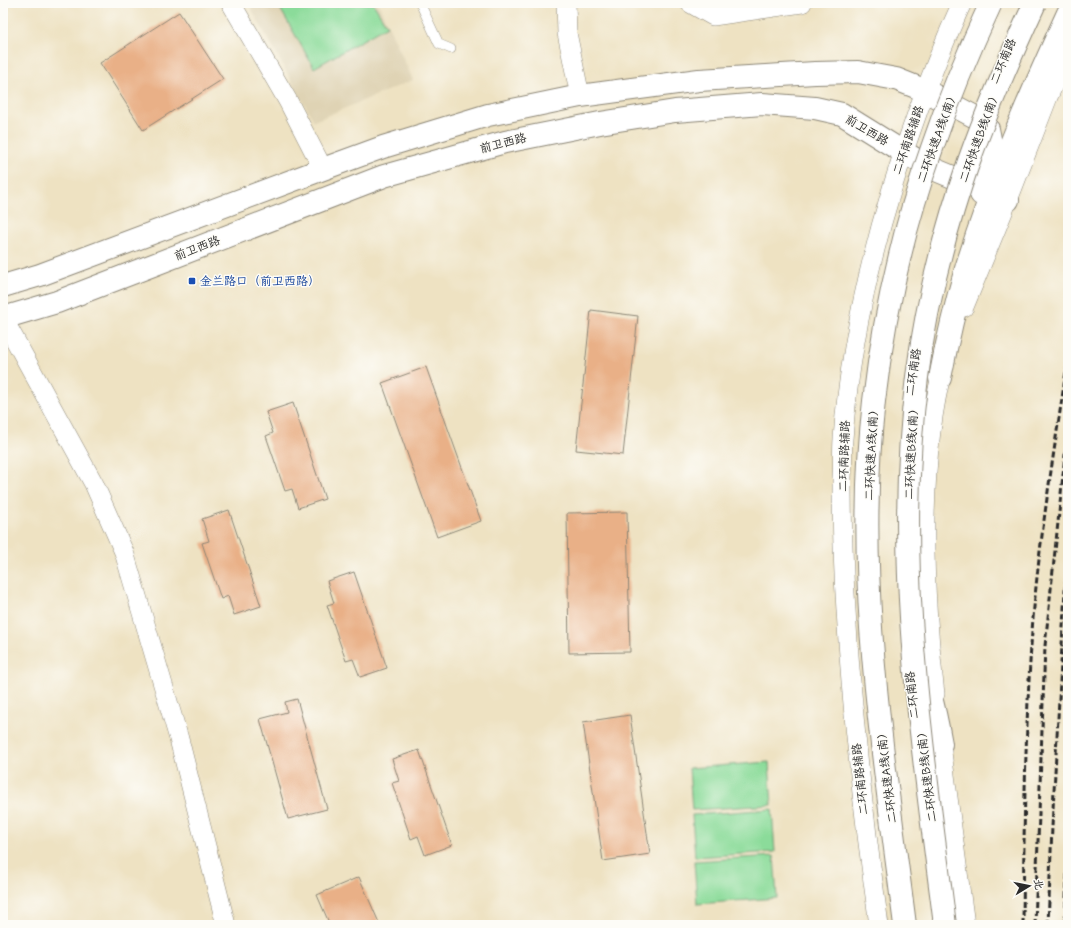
<svg xmlns="http://www.w3.org/2000/svg" width="1071" height="928" viewBox="0 0 1071 928" font-family="Mynerve,'LXGW WenKai TC',sans-serif">
	<style>
		.built { fill: #dfd3b4 }
		.green { fill: #8bdb9a; stroke: #5b8362 }
		.building { fill: #e9b087 }
		.lines { fill: none; stroke-linecap: round; stroke-linejoin: round }
		.service-casing { stroke: #8c8676; stroke-width: 10 }
		.minor-casing { stroke: #8c8676; stroke-width: 20 }
		.secondary-casing { stroke: #8c8676; stroke-width: 24 }
		.primary-casing { stroke: #8c8676; stroke-width: 24 }
		.trunk-casing { stroke: #8c8676; stroke-width: 24 }
		.service { stroke: #fff; stroke-width: 9 }
		.minor { stroke: #fff; stroke-width: 19 }
		.secondary { stroke: #fff; stroke-width: 22 }
		.primary { stroke: #fff; stroke-width: 22 }
		.trunk { stroke: #fff; stroke-width: 22 }
		.rail { stroke: #2b2b2b; stroke-width: 3; stroke-dasharray: 6 3; stroke-linecap: butt }
		.trunk-bridge-casing { stroke: #8c8676; stroke-width: 24; stroke-linecap: butt }
		.trunk-bridge { stroke: #fff; stroke-width: 22 }
		.transit-dot { fill: #1a4fb4; stroke: #fdfcf7; stroke-width: 1.5 }
		.labels { text-anchor: middle; stroke-width: 3; stroke-linejoin: round; paint-order: stroke }
		.street-label { font-size: 12px; fill: #2b2b2b; stroke: #fdfcf7 }
		.transit-label { font-size: 12px; fill: #164399; stroke: #fdfcf7; text-anchor: start }
	</style>
	<rect width="100%" height="100%" fill="#fdfcf7"/>
	<filter id="ink" filterUnits="userSpaceOnUse"><feTurbulence type="fractalNoise" baseFrequency=".025" numOctaves="2"/><feDisplacementMap in="SourceGraphic" scale="8" xChannelSelector="R" yChannelSelector="G"/><feConvolveMatrix kernelMatrix="1 2 1 2 8 2 1 2 1" color-interpolation-filters="sRGB"/></filter>
	<filter id="wash" filterUnits="userSpaceOnUse"><feTurbulence type="fractalNoise" baseFrequency=".012" numOctaves="4" result="noise"/><feDisplacementMap in="SourceGraphic" scale="16" xChannelSelector="R" yChannelSelector="G"/><feGaussianBlur stdDeviation="0.9" result="paint"/><feColorMatrix in="noise" values="0 0 0 0 0 0 0 0 0 0 0 0 0 0 0 0 0 1.4 0 .05"/><feComposite in="paint" operator="in"/></filter>
	<g filter="url(#wash)">
		<rect width="100%" height="100%" fill="#eee2c2"/>
		<!-- built -->
		<path class="built" d="M 248,3 L 378,3 L 413,80 L 314,121 Z"/>
		<!-- green -->
		<path class="green" d="M 277,3 L 373,3 L 387,26 L 314,68 Z
			M 769,762 L 772,805 L 692,810 L 689,768 Z
			M 772,809 L 775,852 L 695,857 L 692,815 Z
			M 774,856 L 777,898 L 697,904 L 694,861 Z"/>
		<g id="blocks">
			<!-- building -->
			<path class="building" d="M 179,12 L 223,79 L 143,130 L 100,63 Z
				M 591,310 L 638,316 L 623,455 L 576,450 Z
				M 426,367 L 481,521 L 437,537 L 382,383 Z
				M 293,403 L 325,499 L 298,508 L 292,489 L 285,491 L 266,436 L 273,433 L 266,412 Z
				M 229,510 L 261,606 L 234,615 L 228,596 L 221,599 L 202,543 L 209,541 L 202,519 Z
				M 627,512 L 630,652 L 569,653 L 567,513 Z
				M 354,572 L 387,668 L 360,677 L 353,659 L 346,661 L 327,605 L 334,603 L 327,581 Z
				M 297,699 L 327,809 L 288,819 L 260,719 L 287,712 L 285,702 Z
				M 630,715 L 650,854 L 603,861 L 583,722 Z
				M 419,750 L 452,845 L 425,855 L 418,836 L 411,839 L 392,783 L 399,781 L 392,759 Z
				M 359,877 L 380,925 L 330,925 L 317,895 Z
				M 524,921 L 537,924 L 537,925 L 523,925 Z"/>
		</g>
	</g>
	<g filter="url(#ink)">
		<use href="#blocks" fill-opacity="0" stroke="#8c8676" stroke-width="1"/>
		<g class="lines">
			<defs>
				<path id="service" d="M 420,3 L 439,44 L 451,49"/>
				<path id="minor" d="M 231,3 L 288,101 L 323,169
					M 566,3 L 567,33 L 580,96
					M 690,3 L 713,16 L 802,3
					M 964,307 L 1012,190 L 1048,97 L 1068,51
					M 3,318 L 94,484 L 124,552 L 179,739 L 226,925
					M 935,694 C 928,635 924,577 925,518 C 926,466 930,415 944,364
					M 939,730 L 965,925
					M 879,925 C 864,820 852,715 846,610 C 843,566 842,521 842,477 C 843,465 842,452 843,439 C 851,326 880,215 919,108 C 932,73 946,37 962,3"/>
				<path id="secondary" d="M 3,286 L 40,275 L 323,169 L 383,147 L 488,115 L 580,96 L 699,80 L 815,73 L 858,72 L 896,79 L 926,91 L 979,119 L 988,129 L 990,139 L 991,151 L 990,167 L 981,194
					M 3,318 L 57,302 L 384,176 L 505,142 L 600,123 L 675,111 L 762,104 L 815,108 L 842,114 L 903,152 L 931,168 L 1008,200"/>
				<path id="primary" d="M 917,661 C 921,672 926,683 930,694 C 935,711 938,727 941,744"/>
				<path id="trunk" d="M 940,378 C 947,342 955,307 965,272 C 992,183 1029,98 1068,13"/>
			</defs>
			<!-- service casing -->
			<use href="#service" class="service-casing"/>
			<!-- minor casing -->
			<use href="#minor" class="minor-casing"/>
			<!-- secondary casing -->
			<use href="#secondary" class="secondary-casing"/>
			<!-- primary casing -->
			<use href="#primary" class="primary-casing"/>
			<!-- trunk casing -->
			<use href="#trunk" class="trunk-casing"/>
			<!-- service -->
			<use href="#service" class="service"/>
			<!-- minor -->
			<use href="#minor" class="minor"/>
			<!-- secondary -->
			<use href="#secondary" class="secondary"/>
			<!-- primary -->
			<use href="#primary" class="primary"/>
			<!-- trunk -->
			<use href="#trunk" class="trunk"/>
			<!-- rail -->
			<path class="rail" d="M 1023,925 C 1024,832 1025,739 1031,646 C 1037,550 1054,454 1068,358
				M 1035,925 L 1045,646 L 1068,427
				M 1048,925 L 1052,827 L 1068,536
				M 1065,925 L 1068,851"/>
			<defs>
				<path id="trunk-bridge" d="M 905,925 C 883,752 854,576 874,401 C 884,315 903,229 932,148 C 949,98 969,50 991,3
					M 945,925 C 922,742 893,562 917,377 C 926,305 945,230 969,161 C 988,107 1011,55 1035,3"/>
			</defs>
			<!-- trunk-bridge casing -->
			<use href="#trunk-bridge" class="trunk-bridge-casing"/>
			<!-- trunk-bridge -->
			<use href="#trunk-bridge" class="trunk-bridge"/>
		</g>
	</g>
	<!-- markers -->
	<rect class="transit-dot" x="188" y="277" width="8" height="8" rx="2"/>
	<g class="labels">
		<!-- street labels -->
		<g class="street-label">
			<text transform="translate(1003 61) rotate(-67)" y="4">二环南路</text>
			<text transform="translate(867 130) rotate(31)" y="4">前卫西路</text>
			<text transform="translate(908 140) rotate(-71)" y="4">二环南路辅路</text>
			<text transform="translate(936 140) rotate(-70)" y="4">二环快速A线(南)</text>
			<text transform="translate(978 140) rotate(-70)" y="4">二环快速B线(南)</text>
			<text transform="translate(503 143) rotate(-14)" y="4">前卫西路</text>
			<text transform="translate(197 248) rotate(-21)" y="4">前卫西路</text>
			<text transform="translate(913 372) rotate(-82)" y="4">二环南路</text>
			<text transform="translate(911 455) rotate(-87)" y="4">二环快速B线(南)</text>
			<text transform="translate(844 456) rotate(-88)" y="4">二环南路辅路</text>
			<text transform="translate(871 456) rotate(-87)" y="4">二环快速A线(南)</text>
			<text transform="translate(912 695) rotate(-96)" y="4">二环南路</text>
			<text transform="translate(927 778) rotate(-97)" y="4">二环快速B线(南)</text>
			<text transform="translate(860 779) rotate(-96)" y="4">二环南路辅路</text>
			<text transform="translate(887 779) rotate(-97)" y="4">二环快速A线(南)</text>
		</g>
		<!-- transit labels -->
		<g class="transit-label">
			<text x="200" y="285">金兰路口（前卫西路）</text>
		</g>
	</g>
	<!-- margin -->
	<rect width="1071" height="928" fill="none" stroke="#fdfcf7" stroke-width="16"/>
	<!-- north arrow -->
	<g transform="translate(1029 886) rotate(80)" stroke="#fdfcf7" stroke-width="3" paint-order="stroke">
	<path d="M0-3L7 15L0 10L-7 15Z" fill="#2b2b2b"/>
	<text y="-6" font-size="11" font-weight="bold" text-anchor="middle" fill="#2b2b2b">北</text>
	</g>
</svg>
